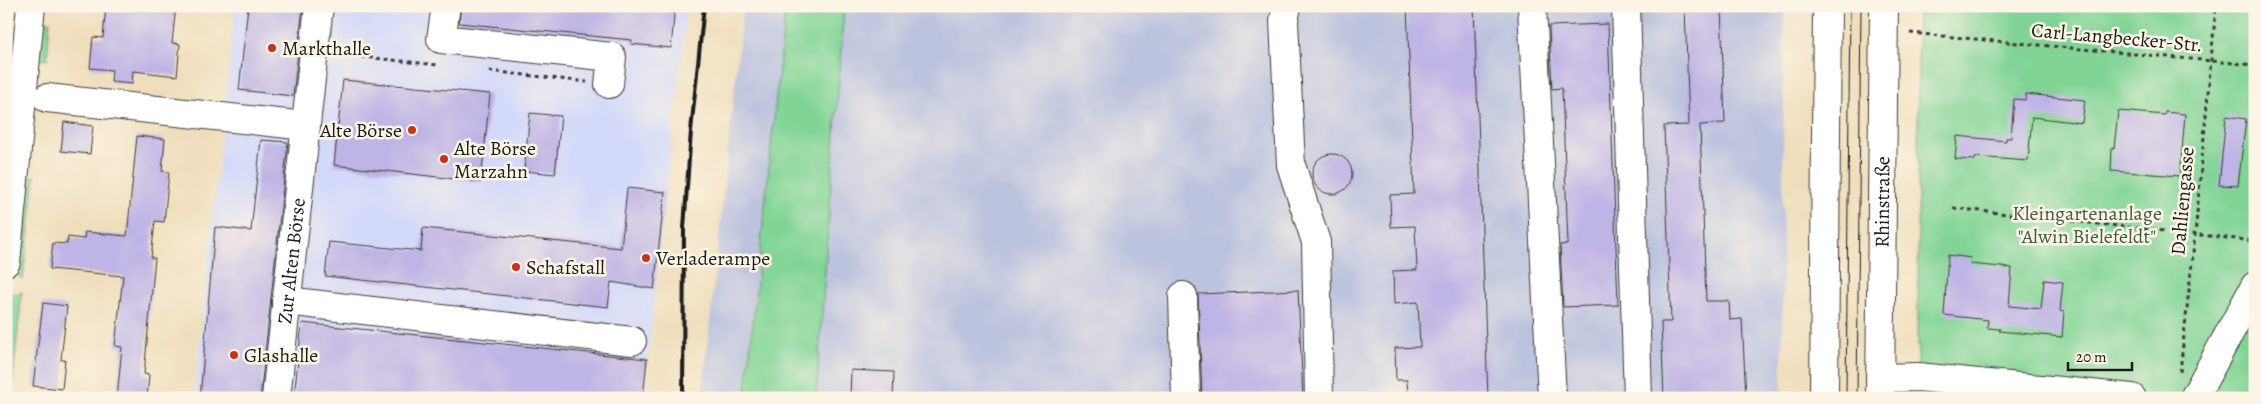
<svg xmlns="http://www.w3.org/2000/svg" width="2261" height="404" viewBox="0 0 2261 404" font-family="Alegreya,serif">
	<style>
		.built { fill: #d3d9f9 }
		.industrial { fill: #bcc3de }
		.green { fill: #81d496; stroke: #4e7859 }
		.building { fill: #beb4e5 }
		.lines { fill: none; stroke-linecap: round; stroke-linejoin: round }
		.minor-casing { stroke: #3c3934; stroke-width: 30 }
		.major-casing { stroke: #3c3934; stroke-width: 30 }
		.path { stroke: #3c3934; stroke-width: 3; stroke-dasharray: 4 4; stroke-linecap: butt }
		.minor { stroke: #fff; stroke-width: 28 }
		.major { stroke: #fff; stroke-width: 28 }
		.tram { stroke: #1c1c1c; stroke-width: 1 }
		.rail { stroke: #1c1c1c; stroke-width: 4 }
		.poi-dot { fill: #c8321e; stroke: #fcf5e5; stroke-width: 2 }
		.labels { text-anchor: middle; stroke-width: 5; stroke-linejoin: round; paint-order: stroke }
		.street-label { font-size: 20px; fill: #1c1c1c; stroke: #fcf5e5 }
		.poi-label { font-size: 20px; fill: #1c1c1c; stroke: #fcf5e5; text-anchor: start }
		.park-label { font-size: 20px; fill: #3f5c47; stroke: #fcf5e5 }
	</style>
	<rect width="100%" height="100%" fill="#fcf5e5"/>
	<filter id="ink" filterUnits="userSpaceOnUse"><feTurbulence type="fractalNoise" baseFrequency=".02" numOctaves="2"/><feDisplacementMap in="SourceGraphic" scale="10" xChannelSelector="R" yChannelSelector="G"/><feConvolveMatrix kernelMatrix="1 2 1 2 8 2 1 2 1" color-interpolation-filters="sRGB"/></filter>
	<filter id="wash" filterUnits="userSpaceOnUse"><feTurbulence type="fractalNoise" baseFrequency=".0096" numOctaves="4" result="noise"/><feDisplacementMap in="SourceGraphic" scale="20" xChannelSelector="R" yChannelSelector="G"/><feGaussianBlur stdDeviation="1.12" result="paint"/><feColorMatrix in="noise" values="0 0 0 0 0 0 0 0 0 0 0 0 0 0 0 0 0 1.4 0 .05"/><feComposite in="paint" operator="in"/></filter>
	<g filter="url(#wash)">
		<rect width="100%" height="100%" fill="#efdebc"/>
		<!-- built -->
		<path class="built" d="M 235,6 L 687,6 L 643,398 L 194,398 Z"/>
		<!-- industrial -->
		<path class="industrial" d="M 743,6 L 1784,6 L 1782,398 L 796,398 L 785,12 L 744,398 L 702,398 Z"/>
		<!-- green -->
		<path class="green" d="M 792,6 L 844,6 L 816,398 L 745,398 L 785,12 Z
			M 1918,6 L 2255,6 L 2255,398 L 1909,398 L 1909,389 L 1918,384 Z
			M 50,21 L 47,60 L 37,59 L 41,24 Z
			M 35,176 L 23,280 L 15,273 L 24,178 Z
			M 22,292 L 11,398 L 6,396 L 6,356 L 12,294 Z"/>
		<g id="blocks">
			<!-- building -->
			<path class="building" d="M 106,6 L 150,11 L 151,6 L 176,6 L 172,43 L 180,44 L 177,76 L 133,71 L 132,84 L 111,82 L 112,70 L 90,68 L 93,37 L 103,38 Z
				M 248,6 L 303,6 L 293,96 L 239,90 Z
				M 461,6 L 675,6 L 671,48 L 631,44 L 632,40 L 459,23 Z
				M 1407,6 L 1474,6 L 1488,398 L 1408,398 L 1407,380 L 1396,380 L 1395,348 L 1420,347 L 1418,302 L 1394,304 L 1393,271 L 1417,270 L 1415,226 L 1391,227 L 1390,195 L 1414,194 Z
				M 1685,6 L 1721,6 L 1725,123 L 1700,125 L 1706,301 L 1729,301 L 1730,320 L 1742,319 L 1746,398 L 1664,398 L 1661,322 L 1671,322 L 1664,126 L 1689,125 Z
				M 1608,24 L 1618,305 L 1563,307 L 1560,245 L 1568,244 L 1562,88 L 1552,89 L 1549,26 Z
				M 343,80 L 490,94 L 481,182 L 334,165 Z
				M 2026,94 L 2085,100 L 2082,123 L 2032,117 L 2028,161 L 1976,157 L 1975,160 L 1955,159 L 1957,136 L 2006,141 L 2006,138 L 2011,138 L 2014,99 L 2025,100 Z
				M 2118,111 L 2165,115 L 2165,112 L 2185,114 L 2180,176 L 2111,171 L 2112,147 L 2114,148 Z
				M 530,113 L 561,116 L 555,174 L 524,171 Z
				M 2226,116 L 2246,119 L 2238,186 L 2219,185 Z
				M 64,122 L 93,126 L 90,154 L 61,151 Z
				M 137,136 L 165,139 L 162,171 L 169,172 L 164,222 L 155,221 L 151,258 L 155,258 L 144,374 L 149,375 L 147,398 L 117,398 L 122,347 L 115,346 L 123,276 L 50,269 L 53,243 L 67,244 L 68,237 L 84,239 L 85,232 L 127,236 Z
				M 261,140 L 288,142 L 260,398 L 200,398 L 215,227 L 251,231 Z
				M1312 174a20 20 0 1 1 40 0a20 20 0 1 1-40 0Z
				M 627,188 L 665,192 L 654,289 L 611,282 L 608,307 L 325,276 L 329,242 L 421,251 L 423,228 L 621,248 Z
				M 1948,255 L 1971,258 L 1970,264 L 2012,268 L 2009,306 L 2041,309 L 2044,280 L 2063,282 L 2060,311 L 2064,312 L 2062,337 L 1999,331 L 2000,329 L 1987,328 L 1988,320 L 1944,315 Z
				M 1298,290 L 1303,398 L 1202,398 L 1198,294 Z
				M 43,303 L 67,306 L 61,360 L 65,360 L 62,389 L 33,386 Z
				M 302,323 L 647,359 L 643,398 L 294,398 Z
				M 851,370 L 894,372 L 893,398 L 850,398 Z"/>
		</g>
	</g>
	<g filter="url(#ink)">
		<use href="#blocks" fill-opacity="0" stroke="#3c3934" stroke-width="1"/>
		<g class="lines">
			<defs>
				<g id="minor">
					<path d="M 446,6 L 441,39 L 612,57 L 609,84"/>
					<path d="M 1287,6 L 1284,21 L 1291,165 L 1316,242 L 1319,398"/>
					<path d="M 1532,6 L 1552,398"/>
					<path d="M 1626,6 L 1638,398"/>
					<path d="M 47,98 L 306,126"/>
					<path d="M 6,262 L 31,6"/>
					<path d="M 1183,296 L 1186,398"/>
					<path d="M 286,301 L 632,341"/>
					<path d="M 1880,378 L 1918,377 L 2132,398"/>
					<path id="s1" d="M 276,398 L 319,6"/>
					<path d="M 2194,398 L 2255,286"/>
				</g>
				<g id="major">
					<path d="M 1824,398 L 1827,6"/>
					<path id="s2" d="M 1880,398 L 1884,6"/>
				</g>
			</defs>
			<!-- minor casing -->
			<use href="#minor" class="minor-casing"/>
			<!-- major casing -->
			<use href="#major" class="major-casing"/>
			<!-- path -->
			<path class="path" d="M 1910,33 L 2255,65
				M 337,54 L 438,65
				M 489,71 L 587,82
				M 1953,208 L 2255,241
				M 2180,372 L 2195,235 L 2216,6"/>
			<!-- minor -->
			<use href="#minor" class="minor"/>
			<!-- major -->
			<use href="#major" class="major"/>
			<!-- tram -->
			<path class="tram" d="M 1846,398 L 1850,6
				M 1857,398 L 1861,6"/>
			<!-- rail -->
			<path class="rail" d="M 683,398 L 684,228 L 691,131 L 704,6"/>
		</g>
	</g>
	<!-- markers -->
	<g class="poi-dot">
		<circle cx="272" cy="48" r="5"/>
		<circle cx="412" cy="130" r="5"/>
		<circle cx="444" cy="159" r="5"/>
		<circle cx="646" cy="258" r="5"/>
		<circle cx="516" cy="267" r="5"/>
		<circle cx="234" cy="355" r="5"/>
	</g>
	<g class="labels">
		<!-- street labels -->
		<g class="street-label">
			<text transform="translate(2117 37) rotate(5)" y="7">Carl-Langbecker-Str.</text>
			<text transform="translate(2182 201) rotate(-85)" y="7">Dahliengasse</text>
			<text dy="7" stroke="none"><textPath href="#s2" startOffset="196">Rhinstraße</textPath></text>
			<text dy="7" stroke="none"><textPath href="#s1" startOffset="138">Zur Alten Börse</textPath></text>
		</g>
		<!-- poi labels -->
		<g class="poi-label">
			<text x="282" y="55">Markthalle</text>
			<text x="402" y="137" text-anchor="end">Alte Börse</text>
			<text x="454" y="155">Alte Börse<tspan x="454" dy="23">Marzahn</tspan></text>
			<text x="656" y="265">Verladerampe</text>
			<text x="526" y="274">Schafstall</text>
			<text x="244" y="362">Glashalle</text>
		</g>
		<!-- park labels -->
		<g class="park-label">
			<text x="2087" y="220">Kleingartenanlage<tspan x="2087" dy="23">"Alwin Bielefeldt"</tspan></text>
		</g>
	</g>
	<!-- margin -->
	<rect width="2261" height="404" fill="none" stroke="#fcf5e5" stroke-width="25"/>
	<!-- scale -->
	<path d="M2068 362v8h64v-8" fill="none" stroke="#1c1c1c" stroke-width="2.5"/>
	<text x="2076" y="362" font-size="15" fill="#1c1c1c" stroke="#fcf5e5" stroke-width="4" paint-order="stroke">20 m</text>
</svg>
